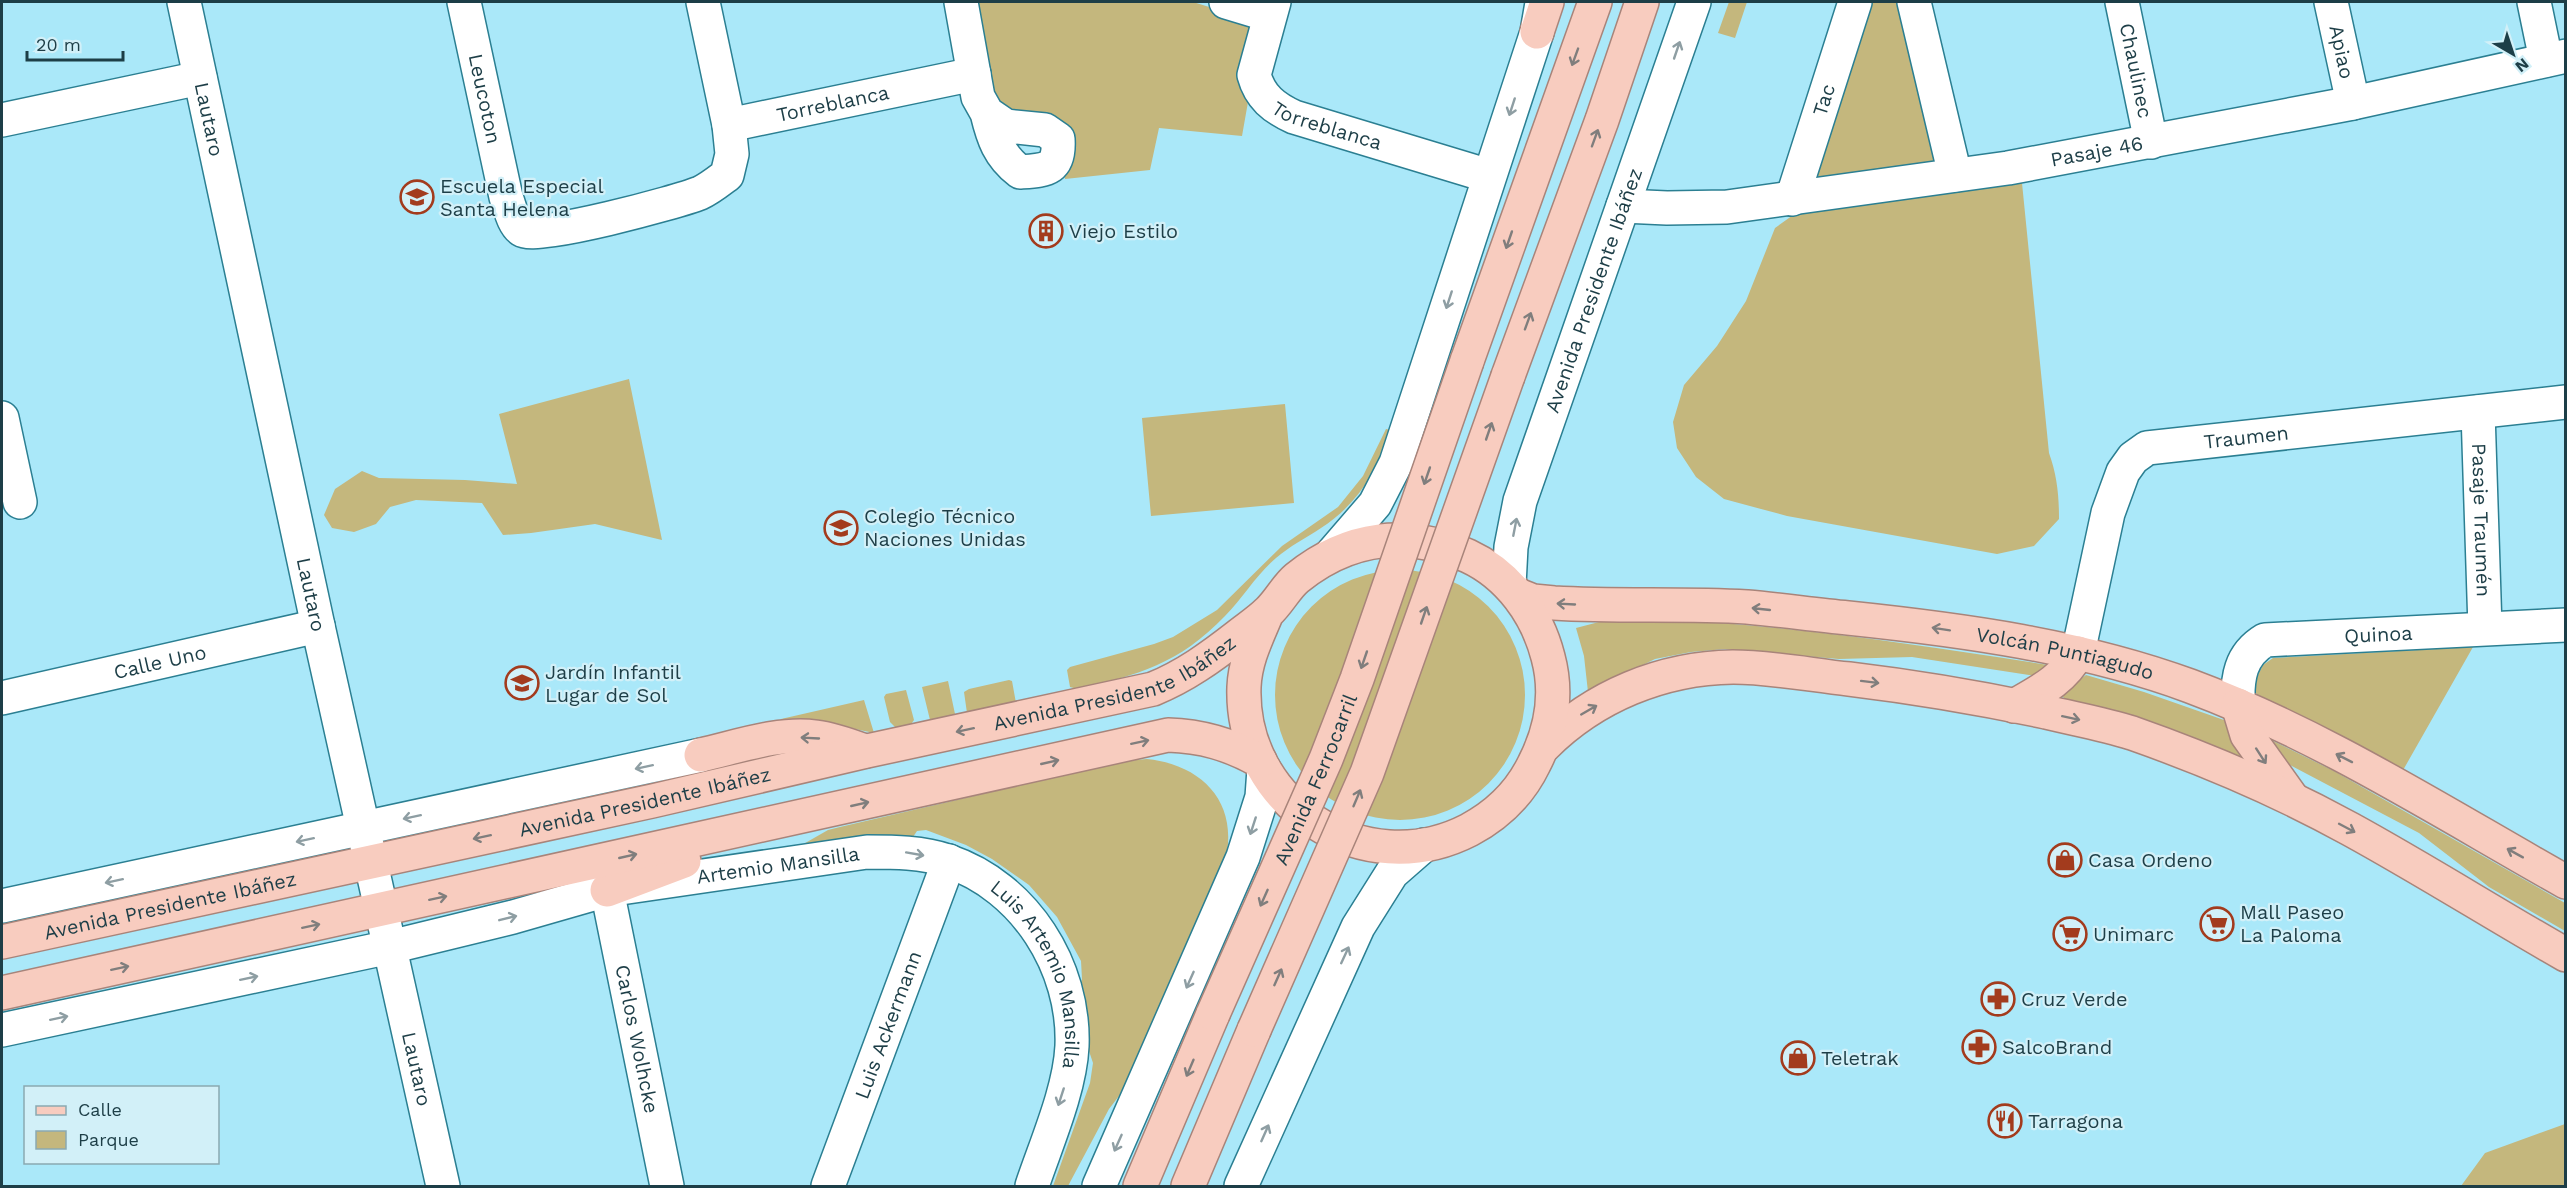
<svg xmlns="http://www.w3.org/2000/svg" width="2567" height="1188" viewBox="0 0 2567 1188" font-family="'Work Sans',sans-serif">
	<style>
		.green { fill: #c4b77d }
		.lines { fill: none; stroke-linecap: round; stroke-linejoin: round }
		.minor-casing { stroke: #2b7f92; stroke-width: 36 }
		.major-casing { stroke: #a8847a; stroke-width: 36 }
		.minor { stroke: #fff; stroke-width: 33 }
		.major { stroke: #f8ccbf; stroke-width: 33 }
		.major-bridge-casing { stroke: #a8847a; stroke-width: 36; stroke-linecap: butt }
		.major-bridge { stroke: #f8ccbf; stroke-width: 33 }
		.oneway { stroke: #8e9ea3 }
		.oneway2 { stroke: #807e7d }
		.labels { text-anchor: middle; stroke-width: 4.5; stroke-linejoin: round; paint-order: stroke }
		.street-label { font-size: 20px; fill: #1d3e47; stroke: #d2f0f8 }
		.poi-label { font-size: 20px; fill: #1d3e47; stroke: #d2f0f8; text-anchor: start }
	</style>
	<rect width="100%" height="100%" fill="#aae8f9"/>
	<!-- green -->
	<path class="green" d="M 969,2 L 1193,2 L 1245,18 L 1253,32 L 1248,102 L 1242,136 L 1159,128 L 1150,170 L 1065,179 L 1065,161 L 1014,114 L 991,98 Z
		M 1729,2 L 1747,2 L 1735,38 L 1718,33 Z
		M 1863,2 L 1907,2 L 1935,163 L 1824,182 L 1815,176 Z
		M 2022,183 L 2049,453 C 2057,475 2059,495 2059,519 L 2034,546 L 1997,554 L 1787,516 L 1724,499 L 1696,477 L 1677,448 L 1673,422 L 1684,385 L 1717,346 L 1746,301 L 1775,228 L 1796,213 Z
		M 629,379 L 662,540 L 595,524 L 531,533 L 503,535 L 482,503 L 416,500 L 390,507 L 376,524 L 354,532 L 332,528 L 324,515 L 335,489 L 362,471 L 379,478 L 465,480 L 517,484 L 499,414 Z
		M 1285,404 L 1294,503 L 1151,516 L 1142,418 Z
		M 1386,429 L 1391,430 C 1378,470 1357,505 1321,528 C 1306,538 1290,546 1276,558 C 1256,575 1243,598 1225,616 C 1179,664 1138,675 1077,689 L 1070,687 L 1067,670 L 1070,667 L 1154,644 L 1173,637 L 1217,610 L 1282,546 L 1338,507 L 1363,476 Z
		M1275 695a125 125 0 1 1 250 0a125 125 0 1 1-250 0Z
		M 1664,619 C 1793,626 1920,645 2048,665 L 2041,675 L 2029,675 L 1912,657 L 1839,659 L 1725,649 L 1691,652 L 1655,659 L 1588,692 L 1584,656 L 1576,628 L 1599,622 Z
		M 2473,647 L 2402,772 L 2258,698 L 2253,685 L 2263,665 L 2273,658 Z
		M 2086,675 L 2144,692 L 2224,720 L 2244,757 L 2241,759 L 2192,737 L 2064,699 L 2062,693 Z
		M 1009,680 L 1012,681 L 1016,703 L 967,713 L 964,692 L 969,689 Z
		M 948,681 L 955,714 L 930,720 L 922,687 Z
		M 906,690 L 914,720 L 909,727 L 898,730 L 890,722 L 884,697 L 886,694 Z
		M 864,700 L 874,733 L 817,721 L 780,722 L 781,719 Z
		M 2269,739 L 2334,771 L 2565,903 L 2565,931 L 2489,887 L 2419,833 L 2288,764 Z
		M 1147,759 C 1205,765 1241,806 1224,865 L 1129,1083 L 1109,1109 L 1068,1186 L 1053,1186 L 1090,1083 L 1093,1063 L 1084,1036 L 1078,993 L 1082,979 L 1081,961 L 1057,917 L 1029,885 L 992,859 L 966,845 L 926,830 L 917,831 L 913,837 L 793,850 L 828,830 L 840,827 L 1125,761 Z
		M 2565,1124 L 2565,1186 L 2461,1186 L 2485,1153 Z"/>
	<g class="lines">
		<defs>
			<g id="minor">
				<path id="s1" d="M 184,2 L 318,626 L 443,1186"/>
				<path id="s2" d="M 464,2 L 506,197 C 510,207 513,224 522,230 C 537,240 678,202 700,193 C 709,189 719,181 727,175 L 732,154 L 729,125 L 703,2"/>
				<path d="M 961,2 L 978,97 L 987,113 L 1006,126 L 1045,130 L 1058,139 C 1060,170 1047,170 1020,172 C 999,156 993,138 987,113"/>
				<path d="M 1226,2 L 1269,15"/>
				<path id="s3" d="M 1274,2 L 1254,75 C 1260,97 1274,108 1294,117 L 1489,176"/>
				<path d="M 1914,2 L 1955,175"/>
				<path id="s4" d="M 2122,2 L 2151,142"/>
				<path id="s5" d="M 2331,2 L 2353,103"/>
				<path d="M 2534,2 L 2546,60"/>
				<path d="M 2,120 L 200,78"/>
				<path id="s6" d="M 729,125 L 974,74"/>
				<path id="s7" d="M 1792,199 L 1855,2"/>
				<path id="s8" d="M 1623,206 L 1667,208 L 1727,207 L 2008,168 L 2353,103 L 2566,56"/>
				<path id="s9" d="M 2478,412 L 2485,628"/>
				<path d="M 2,418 L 20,502"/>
				<path d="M 1331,555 L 1375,504 L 1396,463 L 1537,32 L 1542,3"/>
				<path id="s10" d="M 1509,585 L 1511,547 L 1520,501 L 1694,2"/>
				<path id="s11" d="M 2078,653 L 2108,513 L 2123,472 L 2133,458 L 2147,448 L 2566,402"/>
				<path id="s12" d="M 2,698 L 318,626"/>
				<path id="s13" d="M 2238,705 C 2237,678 2240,655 2265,640 L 2566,625"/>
				<path id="s14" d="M 607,890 L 667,1186"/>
				<path d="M 2,906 L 701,755"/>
				<path id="s15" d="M 2,1030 L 390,947 L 513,917 L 607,890 L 867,852 C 894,852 922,852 948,861 C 1025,887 1075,967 1072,1046 C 1070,1090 1046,1144 1032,1186"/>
				<path id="s16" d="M 828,1186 L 949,861"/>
				<path d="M 1099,1186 L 1243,857 L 1262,797 L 1264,769"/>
				<path d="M 1241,1186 L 1358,927 L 1392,873 L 1424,845"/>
			</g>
			<g id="major">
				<path d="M 1537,32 L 1547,2"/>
				<path d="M 1467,361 L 1595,2"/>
				<path d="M 1508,376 L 1602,120 L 1642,2"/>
				<path id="s17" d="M 1518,595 L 1533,601 L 1554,603 C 1618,607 1683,603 1747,607 C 1781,610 1815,615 1848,618 C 1963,630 2081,646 2190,686 C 2322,735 2443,813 2566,882"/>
				<path d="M 2238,705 L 2247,735 L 2292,798"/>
				<path d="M 2014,706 C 2040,691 2063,680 2078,653"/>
				<path d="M 1544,746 C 1594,696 1662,668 1733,667 C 1771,667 1811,675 1849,679 C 1915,687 1981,698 2046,712 C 2075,719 2104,724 2132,733 C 2206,759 2281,791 2350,829 C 2423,869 2494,914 2566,955"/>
				<path d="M 701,755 C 737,747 778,732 816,737 C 832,739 849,745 865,751"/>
				<path d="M 607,890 L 684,861"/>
				<path id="s18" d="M 2,942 L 652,801 L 867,751 L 1153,689 C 1185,676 1211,657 1238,636 C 1248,628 1259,621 1268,612 C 1279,602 1286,587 1297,578 C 1349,536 1407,529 1468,556 C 1509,575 1537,614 1548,657 C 1558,694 1551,731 1534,764 C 1520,793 1497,815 1469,830 C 1364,884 1240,804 1244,687 C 1245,660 1257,637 1267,613"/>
				<path d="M 2,993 L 1168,735 C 1202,736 1230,744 1260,761"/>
				<path d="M 1140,1186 L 1213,1014"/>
				<path d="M 1188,1186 L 1254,1030"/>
			</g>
		</defs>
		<!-- minor casing -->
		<use href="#minor" class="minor-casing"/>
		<!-- major casing -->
		<use href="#major" class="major-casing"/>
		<!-- minor -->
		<use href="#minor" class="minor"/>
		<!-- major -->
		<use href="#major" class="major"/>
		<defs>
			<g id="major-bridge">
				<path id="s19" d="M 1213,1014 L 1326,759 L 1357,679 L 1467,361"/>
				<path d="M 1254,1030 L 1367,773 L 1508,376"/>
			</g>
		</defs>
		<!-- major-bridge casing -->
		<use href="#major-bridge" class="major-bridge-casing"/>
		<!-- major-bridge -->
		<use href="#major-bridge" class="major-bridge"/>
	</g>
	<!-- one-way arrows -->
	<defs><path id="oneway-shaft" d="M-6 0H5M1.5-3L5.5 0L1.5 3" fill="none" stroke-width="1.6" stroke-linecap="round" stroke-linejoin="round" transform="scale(1.5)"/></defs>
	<g class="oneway">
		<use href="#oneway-shaft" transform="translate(1677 50) rotate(-71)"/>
		<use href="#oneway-shaft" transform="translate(1512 107) rotate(108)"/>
		<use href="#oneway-shaft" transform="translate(1449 300) rotate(108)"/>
		<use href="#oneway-shaft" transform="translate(1515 527) rotate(-79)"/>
		<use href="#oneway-shaft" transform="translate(644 767) rotate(168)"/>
		<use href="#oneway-shaft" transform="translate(412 817) rotate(168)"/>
		<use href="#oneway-shaft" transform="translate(1253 826) rotate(108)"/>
		<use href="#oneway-shaft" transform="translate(305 840) rotate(168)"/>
		<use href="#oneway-shaft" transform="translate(915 854) rotate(10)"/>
		<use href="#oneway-shaft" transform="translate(114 881) rotate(168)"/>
		<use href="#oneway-shaft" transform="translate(508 918) rotate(-14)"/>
		<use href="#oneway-shaft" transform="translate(1345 955) rotate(-65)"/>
		<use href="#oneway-shaft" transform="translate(249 978) rotate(-12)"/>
		<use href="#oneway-shaft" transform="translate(1190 980) rotate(114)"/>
		<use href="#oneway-shaft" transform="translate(59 1018) rotate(-12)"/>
		<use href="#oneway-shaft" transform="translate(1061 1097) rotate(108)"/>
		<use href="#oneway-shaft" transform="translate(1265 1133) rotate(-66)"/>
		<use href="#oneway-shaft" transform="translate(1118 1143) rotate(114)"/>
	</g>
	<g class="oneway2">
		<use href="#oneway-shaft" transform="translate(1575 57) rotate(110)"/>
		<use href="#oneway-shaft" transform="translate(1595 138) rotate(-70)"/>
		<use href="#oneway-shaft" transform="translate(1509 240) rotate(109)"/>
		<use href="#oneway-shaft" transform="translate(1528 321) rotate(-70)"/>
		<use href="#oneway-shaft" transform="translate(1489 431) rotate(-71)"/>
		<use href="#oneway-shaft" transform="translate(1427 476) rotate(109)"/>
		<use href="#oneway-shaft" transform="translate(1566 604) rotate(-177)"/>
		<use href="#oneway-shaft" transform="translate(1761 609) rotate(-174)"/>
		<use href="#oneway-shaft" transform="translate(1424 615) rotate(-71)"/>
		<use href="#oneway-shaft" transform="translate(1941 629) rotate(-171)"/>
		<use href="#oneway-shaft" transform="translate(1364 660) rotate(109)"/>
		<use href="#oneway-shaft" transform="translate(1870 682) rotate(7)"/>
		<use href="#oneway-shaft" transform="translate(1589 710) rotate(-30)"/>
		<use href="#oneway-shaft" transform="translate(2071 718) rotate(12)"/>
		<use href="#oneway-shaft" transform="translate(965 730) rotate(168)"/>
		<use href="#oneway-shaft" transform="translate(810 738) rotate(-177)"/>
		<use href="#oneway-shaft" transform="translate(1140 742) rotate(-12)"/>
		<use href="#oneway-shaft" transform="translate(2261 756) rotate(57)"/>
		<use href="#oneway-shaft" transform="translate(2344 758) rotate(-153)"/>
		<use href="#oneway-shaft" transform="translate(1050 762) rotate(-13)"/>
		<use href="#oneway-shaft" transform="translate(1357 798) rotate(-67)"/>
		<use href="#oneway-shaft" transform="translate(860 804) rotate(-13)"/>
		<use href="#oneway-shaft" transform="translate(2347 828) rotate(28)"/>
		<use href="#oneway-shaft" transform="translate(482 837) rotate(168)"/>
		<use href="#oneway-shaft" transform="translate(2515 853) rotate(-151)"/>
		<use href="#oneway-shaft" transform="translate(628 856) rotate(-13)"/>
		<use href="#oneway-shaft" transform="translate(438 898) rotate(-12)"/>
		<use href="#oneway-shaft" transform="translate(1264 898) rotate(114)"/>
		<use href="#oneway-shaft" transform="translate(311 926) rotate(-12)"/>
		<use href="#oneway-shaft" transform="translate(120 968) rotate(-12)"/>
		<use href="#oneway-shaft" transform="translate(1278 977) rotate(-66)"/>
		<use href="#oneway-shaft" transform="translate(1190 1068) rotate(113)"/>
	</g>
	<!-- icons -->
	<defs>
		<symbol id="school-ring" viewBox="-11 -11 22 22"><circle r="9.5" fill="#d2f0f8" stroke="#a33b1d" stroke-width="1.5"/><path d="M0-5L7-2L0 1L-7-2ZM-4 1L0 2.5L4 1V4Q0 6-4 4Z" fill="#a33b1d"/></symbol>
		<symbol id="building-ring" viewBox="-11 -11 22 22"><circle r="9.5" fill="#d2f0f8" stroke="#a33b1d" stroke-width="1.5"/><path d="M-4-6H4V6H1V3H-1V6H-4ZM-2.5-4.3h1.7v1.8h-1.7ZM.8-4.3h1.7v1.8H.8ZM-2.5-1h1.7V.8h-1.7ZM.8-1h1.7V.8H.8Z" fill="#a33b1d"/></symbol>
		<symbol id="shop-ring" viewBox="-11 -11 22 22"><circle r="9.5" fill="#d2f0f8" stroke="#a33b1d" stroke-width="1.5"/><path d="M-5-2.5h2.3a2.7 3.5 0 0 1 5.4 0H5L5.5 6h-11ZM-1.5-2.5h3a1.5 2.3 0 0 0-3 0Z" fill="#a33b1d"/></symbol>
		<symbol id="supermarket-ring" viewBox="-11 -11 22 22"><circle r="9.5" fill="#d2f0f8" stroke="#a33b1d" stroke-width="1.5"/><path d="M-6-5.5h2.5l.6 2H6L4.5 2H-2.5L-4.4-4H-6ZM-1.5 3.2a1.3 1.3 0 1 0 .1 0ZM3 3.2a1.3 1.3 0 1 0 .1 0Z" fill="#a33b1d"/></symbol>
		<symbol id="pharmacy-ring" viewBox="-11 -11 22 22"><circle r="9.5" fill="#d2f0f8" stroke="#a33b1d" stroke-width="1.5"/><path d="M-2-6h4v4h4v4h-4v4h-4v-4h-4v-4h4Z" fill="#a33b1d"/></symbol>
		<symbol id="restaurant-ring" viewBox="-11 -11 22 22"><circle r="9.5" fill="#d2f0f8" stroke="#a33b1d" stroke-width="1.5"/><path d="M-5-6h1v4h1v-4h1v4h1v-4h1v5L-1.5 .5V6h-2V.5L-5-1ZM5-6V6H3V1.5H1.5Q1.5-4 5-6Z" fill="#a33b1d"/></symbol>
	</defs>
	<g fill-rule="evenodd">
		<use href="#school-ring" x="398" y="178" width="38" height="38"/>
		<use href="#building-ring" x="1027" y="212" width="38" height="38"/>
		<use href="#school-ring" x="822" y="509" width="38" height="38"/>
		<use href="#school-ring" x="503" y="664" width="38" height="38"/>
		<use href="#shop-ring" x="2046" y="841" width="38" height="38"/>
		<use href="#supermarket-ring" x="2198" y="905" width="38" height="38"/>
		<use href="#supermarket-ring" x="2051" y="915" width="38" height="38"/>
		<use href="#pharmacy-ring" x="1979" y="980" width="38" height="38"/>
		<use href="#pharmacy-ring" x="1960" y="1028" width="38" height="38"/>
		<use href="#shop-ring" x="1779" y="1039" width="38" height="38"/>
		<use href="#restaurant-ring" x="1986" y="1102" width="38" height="38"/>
	</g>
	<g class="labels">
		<!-- street labels -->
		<g class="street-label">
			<text dy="7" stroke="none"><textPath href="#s5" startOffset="51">Apiao</textPath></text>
			<text dy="7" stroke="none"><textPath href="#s4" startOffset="70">Chaulinec</textPath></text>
			<text dy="7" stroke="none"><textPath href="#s2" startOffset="99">Leucoton</textPath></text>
			<text dy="7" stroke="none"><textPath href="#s7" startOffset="104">Tac</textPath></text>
			<text dy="7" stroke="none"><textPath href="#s6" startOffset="106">Torreblanca</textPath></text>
			<text dy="7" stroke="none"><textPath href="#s1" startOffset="120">Lautaro</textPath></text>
			<text dy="7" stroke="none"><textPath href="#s3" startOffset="170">Torreblanca</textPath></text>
			<text dy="7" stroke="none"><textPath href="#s8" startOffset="478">Pasaje 46</textPath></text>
			<text dy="7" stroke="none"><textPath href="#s10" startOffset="308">Avenida Presidente Ibáñez</textPath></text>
			<text dy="7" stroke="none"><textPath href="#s11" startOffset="321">Traumen</textPath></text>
			<text dy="7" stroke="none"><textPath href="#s9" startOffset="108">Pasaje Traumén</textPath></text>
			<text dy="7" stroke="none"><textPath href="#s1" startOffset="606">Lautaro</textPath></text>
			<text dy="7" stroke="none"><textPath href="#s13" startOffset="188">Quinoa</textPath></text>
			<text dy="7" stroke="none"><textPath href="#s17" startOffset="552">Volcán Puntiagudo</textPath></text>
			<text dy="7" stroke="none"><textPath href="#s12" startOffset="162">Calle Uno</textPath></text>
			<text dy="7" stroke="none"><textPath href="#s18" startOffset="1144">Avenida Presidente Ibáñez</textPath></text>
			<text dy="7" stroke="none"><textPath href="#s19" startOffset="256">Avenida Ferrocarril</textPath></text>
			<text dy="7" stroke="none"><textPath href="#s18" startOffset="658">Avenida Presidente Ibáñez</textPath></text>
			<text dy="7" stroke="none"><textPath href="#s15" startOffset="794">Artemio Mansilla</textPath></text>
			<text dy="7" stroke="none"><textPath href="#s18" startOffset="172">Avenida Presidente Ibáñez</textPath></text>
			<text dy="7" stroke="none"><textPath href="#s15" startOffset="1122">Luis Artemio Mansilla</textPath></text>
			<text dy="7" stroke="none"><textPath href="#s16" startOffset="172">Luis Ackermann</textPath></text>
			<text dy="7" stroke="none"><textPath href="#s14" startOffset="152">Carlos Wolhcke</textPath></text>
			<text dy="7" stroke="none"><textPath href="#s1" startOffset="1092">Lautaro</textPath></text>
		</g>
		<!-- poi labels -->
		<g class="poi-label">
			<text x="440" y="193">Escuela Especial<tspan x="440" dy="23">Santa Helena</tspan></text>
			<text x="1069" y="238">Viejo Estilo</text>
			<text x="864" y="523">Colegio Técnico<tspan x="864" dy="23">Naciones Unidas</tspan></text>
			<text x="545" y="679">Jardín Infantil<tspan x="545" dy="23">Lugar de Sol</tspan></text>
			<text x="2088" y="867">Casa Ordeno</text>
			<text x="2240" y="919">Mall Paseo<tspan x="2240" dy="23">La Paloma</tspan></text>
			<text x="2093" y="941">Unimarc</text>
			<text x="2021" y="1006">Cruz Verde</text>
			<text x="2002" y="1054">SalcoBrand</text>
			<text x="1821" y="1065">Teletrak</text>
			<text x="2028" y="1128">Tarragona</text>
		</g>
	</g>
	<!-- border -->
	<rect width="2567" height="1188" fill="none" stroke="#1d3e47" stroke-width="6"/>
	<!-- legend -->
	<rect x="24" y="1086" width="195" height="78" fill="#d2f0f8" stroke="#8aa9b1" stroke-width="1.5"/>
	<rect x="36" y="1106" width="30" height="9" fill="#f8ccbf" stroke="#8aa9b1" stroke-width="1.5"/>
	<text x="78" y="1116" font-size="18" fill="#1d3e47">Calle</text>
	<rect x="36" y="1131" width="30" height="18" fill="#c4b77d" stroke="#8aa9b1" stroke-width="1.5"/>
	<text x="78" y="1146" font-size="18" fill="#1d3e47">Parque</text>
	<!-- north arrow -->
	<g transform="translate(2513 54) rotate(141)" stroke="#d2f0f8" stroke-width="4.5" paint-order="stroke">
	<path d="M0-4.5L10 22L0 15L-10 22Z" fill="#1d3e47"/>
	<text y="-9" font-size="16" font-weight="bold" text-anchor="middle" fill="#1d3e47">N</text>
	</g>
	<!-- scale -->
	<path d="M27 51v9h96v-9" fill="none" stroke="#1d3e47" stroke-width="3"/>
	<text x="36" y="51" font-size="18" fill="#1d3e47" stroke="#d2f0f8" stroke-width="4.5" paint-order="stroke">20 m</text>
</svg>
